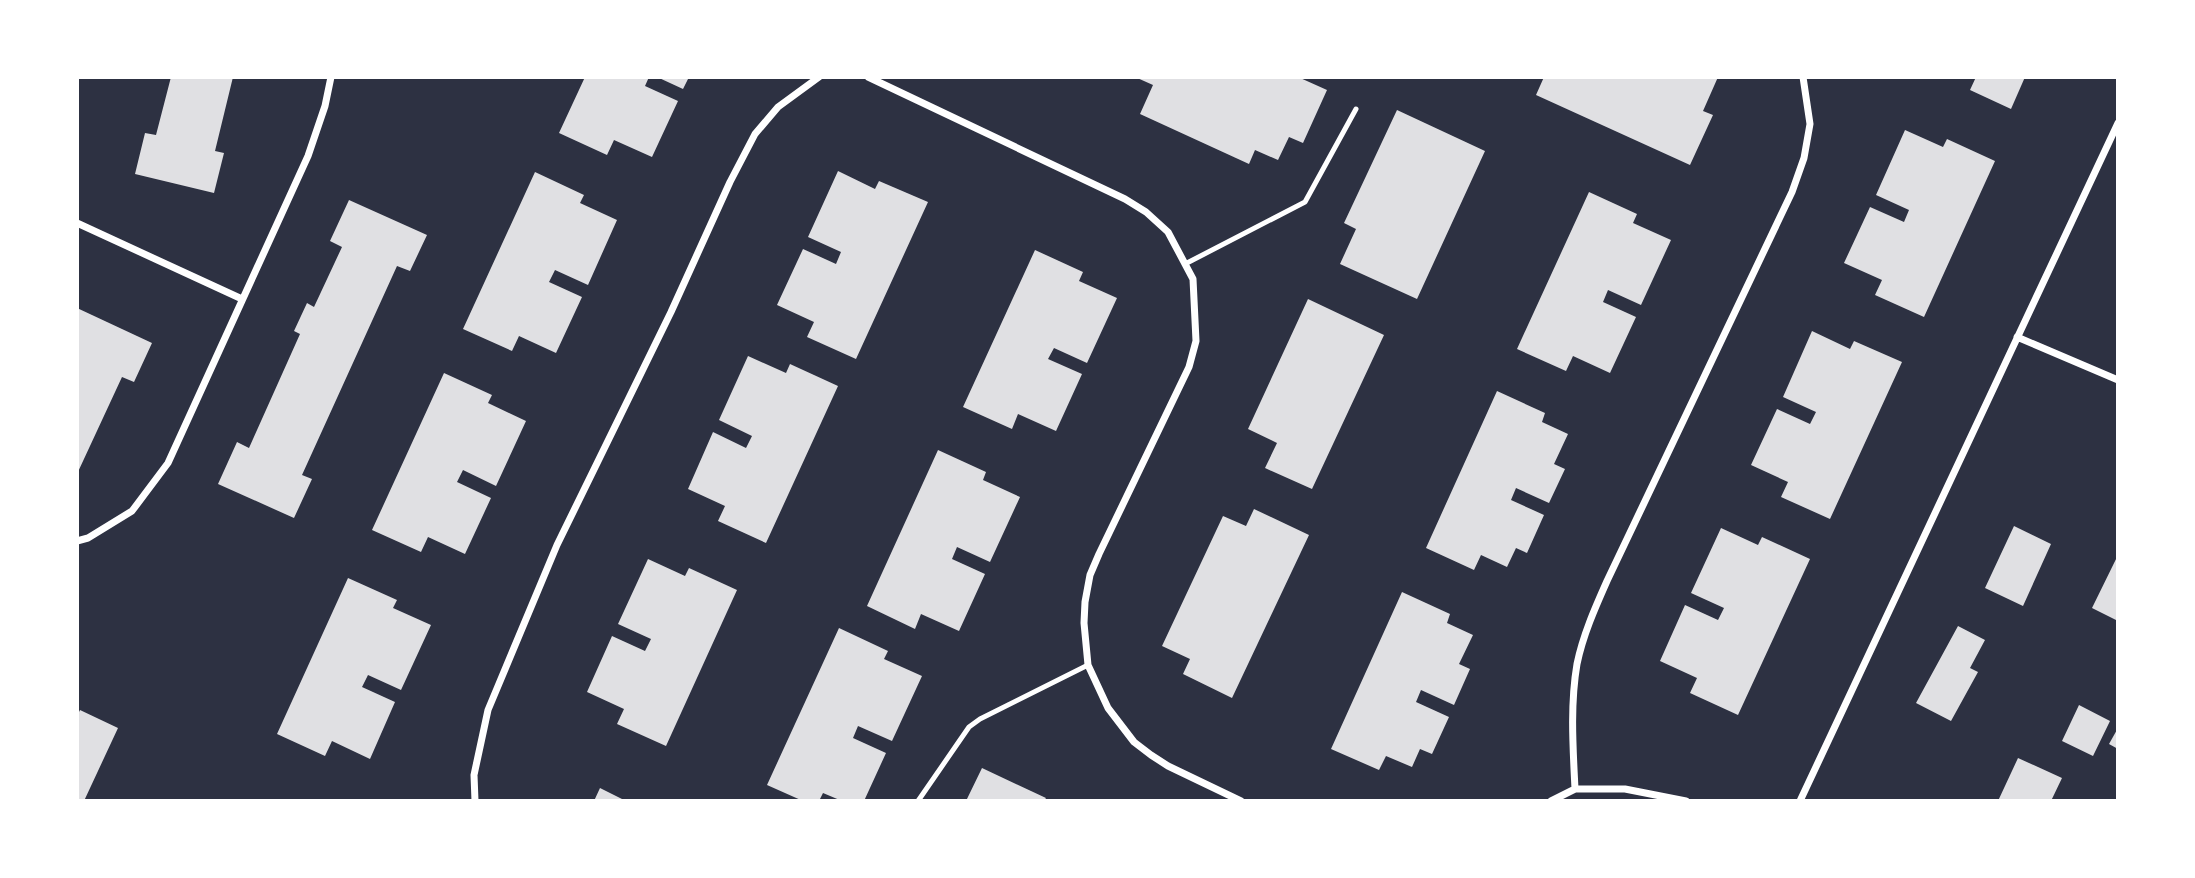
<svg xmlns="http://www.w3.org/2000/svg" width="2195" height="878" viewBox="0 0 2195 878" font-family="'IBM Plex Serif',serif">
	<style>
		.building { fill: #e0e0e3 }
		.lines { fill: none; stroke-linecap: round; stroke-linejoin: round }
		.service { stroke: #fff; stroke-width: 5 }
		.minor { stroke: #fff; stroke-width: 7 }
	</style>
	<rect width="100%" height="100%" fill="#2d3142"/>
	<!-- building -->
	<path class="building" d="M 171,77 L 233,77 L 215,151 L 224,153 L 214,193 L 135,174 L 145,133 L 156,135 Z
		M 585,77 L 649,77 L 645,86 L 678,101 L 652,157 L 614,140 L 607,155 L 559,133 Z
		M 657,77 L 689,77 L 683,89 Z
		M 1135,77 L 1298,77 L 1327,90 L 1303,143 L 1289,137 L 1278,160 L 1255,150 L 1249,164 L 1140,114 L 1153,85 Z
		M 1544,77 L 1718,77 L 1703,111 L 1713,115 L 1690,165 L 1536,95 Z
		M 1976,77 L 2025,77 L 2011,109 L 1970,90 Z
		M 1397,110 L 1485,151 L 1417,299 L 1340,264 L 1356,229 L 1344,223 Z
		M 1905,130 L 1943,147 L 1947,139 L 1995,161 L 1924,317 L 1875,295 L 1882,280 L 1844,263 L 1870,207 L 1904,222 L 1909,210 L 1876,195 Z
		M 838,171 L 875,189 L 879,181 L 928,202 L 856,359 L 807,337 L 814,322 L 777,305 L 803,249 L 836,264 L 841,252 L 808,237 Z
		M 535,172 L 584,195 L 580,203 L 617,220 L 588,285 L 555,270 L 549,282 L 582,297 L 556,353 L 519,336 L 512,351 L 463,329 Z
		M 1589,192 L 1637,214 L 1633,223 L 1671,240 L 1641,305 L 1608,290 L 1603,302 L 1636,317 L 1610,373 L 1573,356 L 1566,371 L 1517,349 Z
		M 349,200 L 427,235 L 410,271 L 397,266 L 302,475 L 312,479 L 294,518 L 218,484 L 237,442 L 249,448 L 300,334 L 294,331 L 307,303 L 314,307 L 342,247 L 330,241 Z
		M 1035,250 L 1083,272 L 1079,281 L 1117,298 L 1087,363 L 1054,348 L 1048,359 L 1082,374 L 1056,431 L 1018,414 L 1012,429 L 963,407 Z
		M 1308,299 L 1384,335 L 1312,489 L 1265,468 L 1277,443 L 1248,429 Z
		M 77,308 L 152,343 L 134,382 L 122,377 L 77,474 Z
		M 1812,331 L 1850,349 L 1854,341 L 1902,362 L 1830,519 L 1781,497 L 1788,482 L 1751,465 L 1777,409 L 1810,424 L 1816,412 L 1783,397 Z
		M 748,356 L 786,373 L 790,364 L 838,386 L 766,543 L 718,521 L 725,506 L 688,489 L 713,432 L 746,448 L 752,436 L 719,420 Z
		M 444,373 L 492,395 L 488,403 L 526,421 L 496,486 L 463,470 L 457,482 L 491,498 L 465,554 L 428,537 L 421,552 L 372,530 Z
		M 1497,391 L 1545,413 L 1542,422 L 1568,434 L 1554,464 L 1565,469 L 1549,503 L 1516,488 L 1511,500 L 1544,515 L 1527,553 L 1516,548 L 1507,567 L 1481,555 L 1474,570 L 1426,548 Z
		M 938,450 L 986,472 L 983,480 L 1020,497 L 990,562 L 957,547 L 952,559 L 985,574 L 959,631 L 921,614 L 915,629 L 867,606 Z
		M 1254,509 L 1309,535 L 1232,698 L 1183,674 L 1190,659 L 1162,646 L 1223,516 L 1246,526 Z
		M 2014,526 L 2051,544 L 2023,606 L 1985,588 Z
		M 1721,528 L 1758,545 L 1762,537 L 1810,559 L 1738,715 L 1690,693 L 1697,678 L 1660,661 L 1685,605 L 1718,620 L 1724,608 L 1691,593 Z
		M 2118,555 L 2118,621 L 2092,608 Z
		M 648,559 L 685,576 L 689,568 L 737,590 L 666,746 L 617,724 L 624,709 L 587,692 L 612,636 L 645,651 L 651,639 L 618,624 Z
		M 348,578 L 397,600 L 393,608 L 431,625 L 401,690 L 368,675 L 362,687 L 395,702 L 370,759 L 332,741 L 325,756 L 277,734 Z
		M 1402,592 L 1450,614 L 1447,623 L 1473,635 L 1459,664 L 1470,669 L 1454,705 L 1421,690 L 1416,702 L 1449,717 L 1432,754 L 1420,749 L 1412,767 L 1386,756 L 1379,770 L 1331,749 Z
		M 1958,626 L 1985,640 L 1970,668 L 1978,672 L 1951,721 L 1916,703 Z
		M 839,628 L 888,651 L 884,659 L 922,676 L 892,741 L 858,726 L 853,738 L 886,753 L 864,801 L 842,801 L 823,793 L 819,801 L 803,801 L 767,785 Z
		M 2079,705 L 2110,721 L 2093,756 L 2062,741 Z
		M 80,710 L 118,728 L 84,801 L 77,800 L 77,716 Z
		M 2118,728 L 2118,749 L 2109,744 Z
		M 2018,758 L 2062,778 L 2051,801 L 1998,801 Z
		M 982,768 L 1046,798 L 1044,801 L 966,801 Z
		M 600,788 L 626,801 L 594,801 Z"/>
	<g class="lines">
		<!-- service -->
		<path class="service" d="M 1185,264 L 1305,202 L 1356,109
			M 918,801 L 969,727 L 980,719 L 1088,665"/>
		<!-- minor -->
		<path class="minor" d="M 868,77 L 1125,199 L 1146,212 L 1168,232 L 1193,279 L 1196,341 L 1189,367 L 1099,554 L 1090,575 L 1085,602 L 1084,623 L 1088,665 L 1108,708 L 1134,742 L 1151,755 L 1168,766 L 1241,801
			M 77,223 L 242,299
			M 2017,337 L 2118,380
			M 77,541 L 88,538 L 132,511 L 168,463 L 308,156 L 325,106 L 331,77
			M 1575,789 C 1573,748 1570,705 1577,664 C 1583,635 1595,608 1607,581 L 1792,192 L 1804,158 L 1810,124 L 1803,77
			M 475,801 L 474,775 L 488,710 L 557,545 L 671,312 L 730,182 L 755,134 L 778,107 L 819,77
			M 1551,801 L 1575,789 L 1625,789 L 1686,801
			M 1800,801 L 2118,123"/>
	</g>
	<!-- border -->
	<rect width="2195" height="878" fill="none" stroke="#ffffff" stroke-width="158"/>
</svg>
